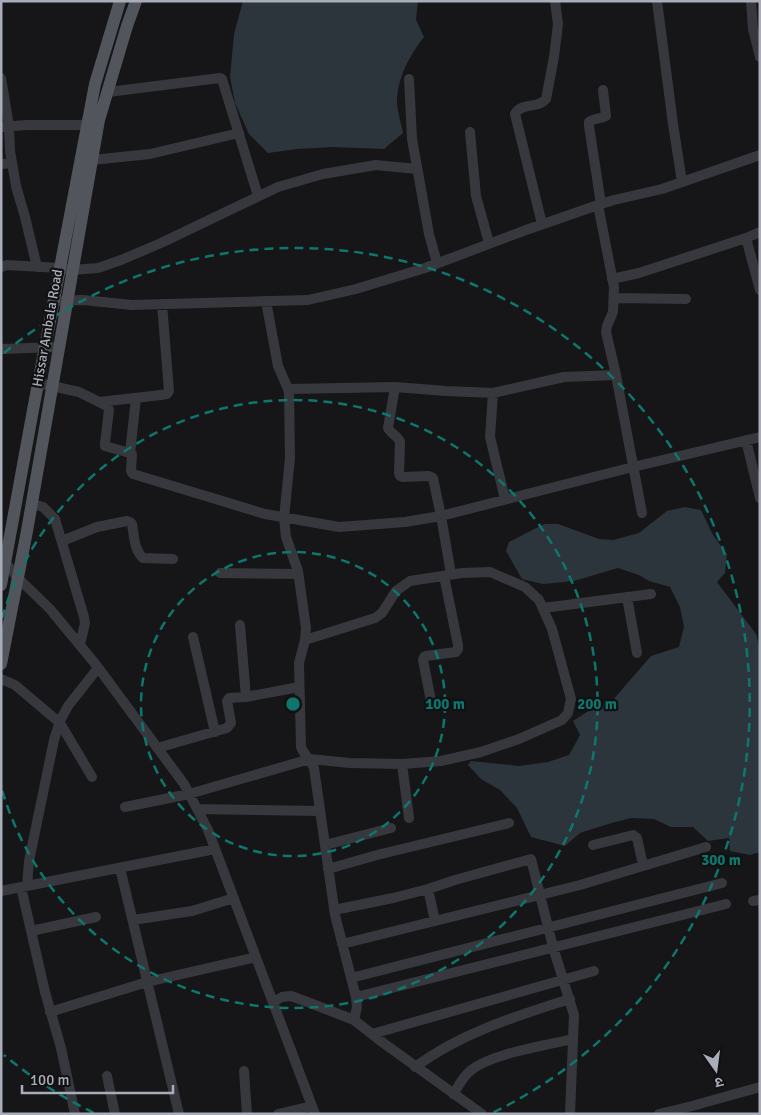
<svg xmlns="http://www.w3.org/2000/svg" width="761" height="1115" viewBox="0 0 761 1115" font-family="Signika,'Noto Sans Devanagari',sans-serif">
	<style>
		.water { fill: #2c353c }
		.lines { fill: none; stroke-linecap: round; stroke-linejoin: round }
		.minor { stroke: #37383d; stroke-width: 10 }
		.major { stroke: #53555c; stroke-width: 12 }
		.ring { fill: none; stroke: #0f766e; stroke-width: 2.5; stroke-dasharray: 9 6 }
		.labels { text-anchor: middle; stroke-width: 4.5; stroke-linejoin: round; paint-order: stroke }
		.street-label { font-size: 14px; fill: #a8adb8; stroke: #111113 }
		.centre { fill: #0f766e; stroke: #111113; stroke-width: 2.5 }
		.ring-label { font-size: 15px; text-anchor: middle; font-weight: bold; fill: #0f766e; stroke: #111113; stroke-width: 4.5; stroke-linejoin: round; paint-order: stroke }
	</style>
	<rect width="100%" height="100%" fill="#161618"/>
	<!-- water -->
	<path class="water" d="M 243,1 L 418,1 L 416,20 L 424,37 C 410,55 399,74 397,98 C 396,107 401,123 403,133 L 384,149 L 333,147 L 297,149 L 268,153 L 249,134 L 235,103 L 230,77 L 234,34 Z
		M 685,507 L 701,510 L 713,535 L 727,554 L 725,573 L 717,582 L 756,634 L 760,650 L 760,852 L 750,855 L 730,851 L 729,838 L 708,841 L 693,827 L 671,827 L 654,819 L 631,818 L 608,824 L 580,833 L 565,846 L 531,837 L 517,808 L 500,790 L 481,779 L 468,765 L 471,761 L 519,766 L 548,762 L 569,755 L 580,735 L 573,721 L 599,704 L 612,701 L 651,656 L 679,647 L 684,627 L 680,607 L 670,587 L 649,581 L 639,575 L 618,568 L 574,581 L 543,584 L 522,579 L 506,551 L 509,542 L 544,524 L 558,524 L 599,539 L 613,540 L 639,533 L 667,511 Z"/>
	<g class="lines">
		<!-- minor -->
		<path class="minor" d="M 657,1 L 673,124 L 682,182
			M 751,1 L 753,29 L 760,57
			M 1,78 L 9,126 L 10,151 L 16,186 L 25,217 L 37,267
			M 409,79 L 412,139 L 429,234 L 437,263
			M 108,92 L 220,78 L 222,79 L 258,196
			M 1,127 L 27,125 L 93,125
			M 470,132 L 476,196 L 489,243
			M 92,160 L 150,154 L 239,133
			M 1,164 L 12,163
			M 601,204 L 589,126 L 589,122 C 594,118 601,119 606,116 L 603,90
			M 598,205 L 614,287 L 613,312 L 607,326 L 606,332 L 616,375 L 642,513
			M 542,224 L 515,114 C 521,102 538,109 546,99 L 554,57 L 558,24 L 555,1
			M 746,238 L 760,290
			M 1,267 L 7,265 L 60,268 L 72,270 L 98,268 L 121,260 L 161,243 L 278,187 L 323,174 L 376,165 L 417,169
			M 612,279 L 639,273 L 746,238 L 760,232
			M 614,298 L 686,299
			M 54,301 L 83,300 L 132,305 L 308,300 L 356,289 L 425,268 L 526,230 L 598,205 L 614,200 L 662,189 L 760,155
			M 266,301 L 278,366 L 288,389 L 289,393 L 290,458 L 284,518 L 286,537 L 298,571 L 306,628 L 305,640 L 299,663 L 301,747 C 304,755 311,760 314,768 L 335,915 L 356,997 L 357,1007 L 354,1020
			M 1,349 L 59,347
			M 38,383 L 79,392 L 107,406 L 109,410 L 105,443 L 105,446 L 130,453 L 132,454 L 131,471 L 133,474 L 265,514 L 339,527 L 405,522 L 441,516 L 633,467 L 760,437
			M 395,387 L 388,428 C 391,434 398,436 400,442 L 399,473 L 400,476 L 403,477 L 429,476 L 433,478 L 441,516 L 451,574
			M 288,389 L 395,387 L 446,391 L 493,393 L 564,377 L 616,375
			M 493,393 L 490,437 L 505,499
			M 99,402 L 161,395 L 167,394 L 169,391 L 162,304
			M 746,440 L 760,498
			M 130,453 L 136,398
			M 32,504 L 43,507 L 55,519 L 84,617 L 85,623 L 80,645
			M 62,541 L 97,527 L 127,521 L 130,522 L 132,524 C 134,535 134,550 143,558 L 173,559
			M 5,562 L 18,578 L 50,609 L 97,666 L 184,784 L 208,830 L 315,1114
			M 220,573 L 298,574
			M 627,597 L 637,653
			M 543,608 L 651,594
			M 240,625 L 246,697
			M 193,637 L 215,732
			M 1,679 L 15,685 L 60,723 L 92,777
			M 432,706 L 423,660 L 424,657 L 426,656 L 456,652 L 458,649 L 458,645 L 444,576
			M 157,748 L 227,728 L 231,723 L 227,701 L 229,698 L 246,697 L 299,687
			M 402,764 L 409,818
			M 125,807 L 189,794 L 310,759 L 350,763 L 402,764 L 441,761 L 481,752 L 519,739 L 562,720 L 568,713 L 571,699 L 552,629 L 539,600 L 525,587 L 490,572 L 462,573 L 410,581 L 396,591 L 382,613 L 375,618 L 305,640
			M 197,809 L 320,811
			M 325,845 L 391,828
			M 593,845 L 633,835 L 637,838 L 643,865
			M 120,868 L 179,1114
			M 328,869 L 377,855 L 509,823
			M 27,886 L 29,861 L 54,740 L 60,721 L 68,706 L 98,668
			M 21,887 L 45,992 L 61,1048 L 75,1114
			M 428,889 L 435,921
			M 1,891 L 215,849
			M 753,901 L 760,900
			M 334,910 L 393,898 L 428,889 L 455,880 L 531,859 L 553,947 L 574,1015 L 570,1114
			M 133,920 L 192,911 L 234,898
			M 31,931 L 96,917
			M 342,944 L 580,885 L 706,847
			M 351,978 L 722,883
			M 356,997 L 726,904
			M 273,1002 L 282,997 L 291,996 L 310,1003 L 354,1020 L 382,1042 L 482,1114
			M 50,1012 L 147,982 L 256,957
			M 372,1034 L 594,971
			M 415,1067 C 461,1033 516,1016 570,999
			M 244,1071 L 247,1114
			M 107,1076 L 115,1114
			M 453,1094 C 458,1087 463,1077 469,1072 C 488,1054 547,1045 573,1039
			M 278,1114 L 312,1106
			M 659,1114 L 692,1106 L 760,1087"/>
		<!-- major -->
		<path class="major" d="M 1,585 L 33,410 L 95,84 L 120,1
			M 1,664 L 27,531 L 99,120 L 127,26 L 136,1"/>
	</g>
	<!-- distance rings -->
	<g class="ring">
		<circle cx="293" cy="704" r="152"/>
		<path d="M2 618A304 304 0 1 1 2 790"/>
		<path d="M94 1113A455 455 0 0 1 4 1055M4 353A455 455 0 1 1 492 1113"/>
	</g>
	<g class="labels">
		<!-- street labels -->
		<g class="street-label">
			<text transform="translate(47 328) rotate(-80)" y="5">Hissar Ambala Road</text>
		</g>
	</g>
	<circle cx="293" cy="704" r="8" class="centre"/>
	<g class="ring-label">
		<text x="445" y="709">100 m</text>
		<text x="597" y="709">200 m</text>
		<text x="721" y="865">300 m</text>
	</g>
	<!-- border -->
	<rect width="761" height="1115" fill="none" stroke="#a8adb8" stroke-width="5"/>
	<!-- north arrow -->
	<g transform="translate(716 1070) rotate(166)" stroke="#111113" stroke-width="4" paint-order="stroke">
	<path d="M0-4L9 19L0 12L-9 19Z" fill="#a8adb8"/>
	<text y="-8" font-size="14" font-weight="bold" text-anchor="middle" fill="#a8adb8">उ</text>
	</g>
	<!-- scale -->
	<path d="M22 1085v8h151v-8" fill="none" stroke="#a8adb8" stroke-width="2.5"/>
	<text x="30" y="1085" font-size="15" fill="#a8adb8" stroke="#111113" stroke-width="4" paint-order="stroke">100 m</text>
</svg>
